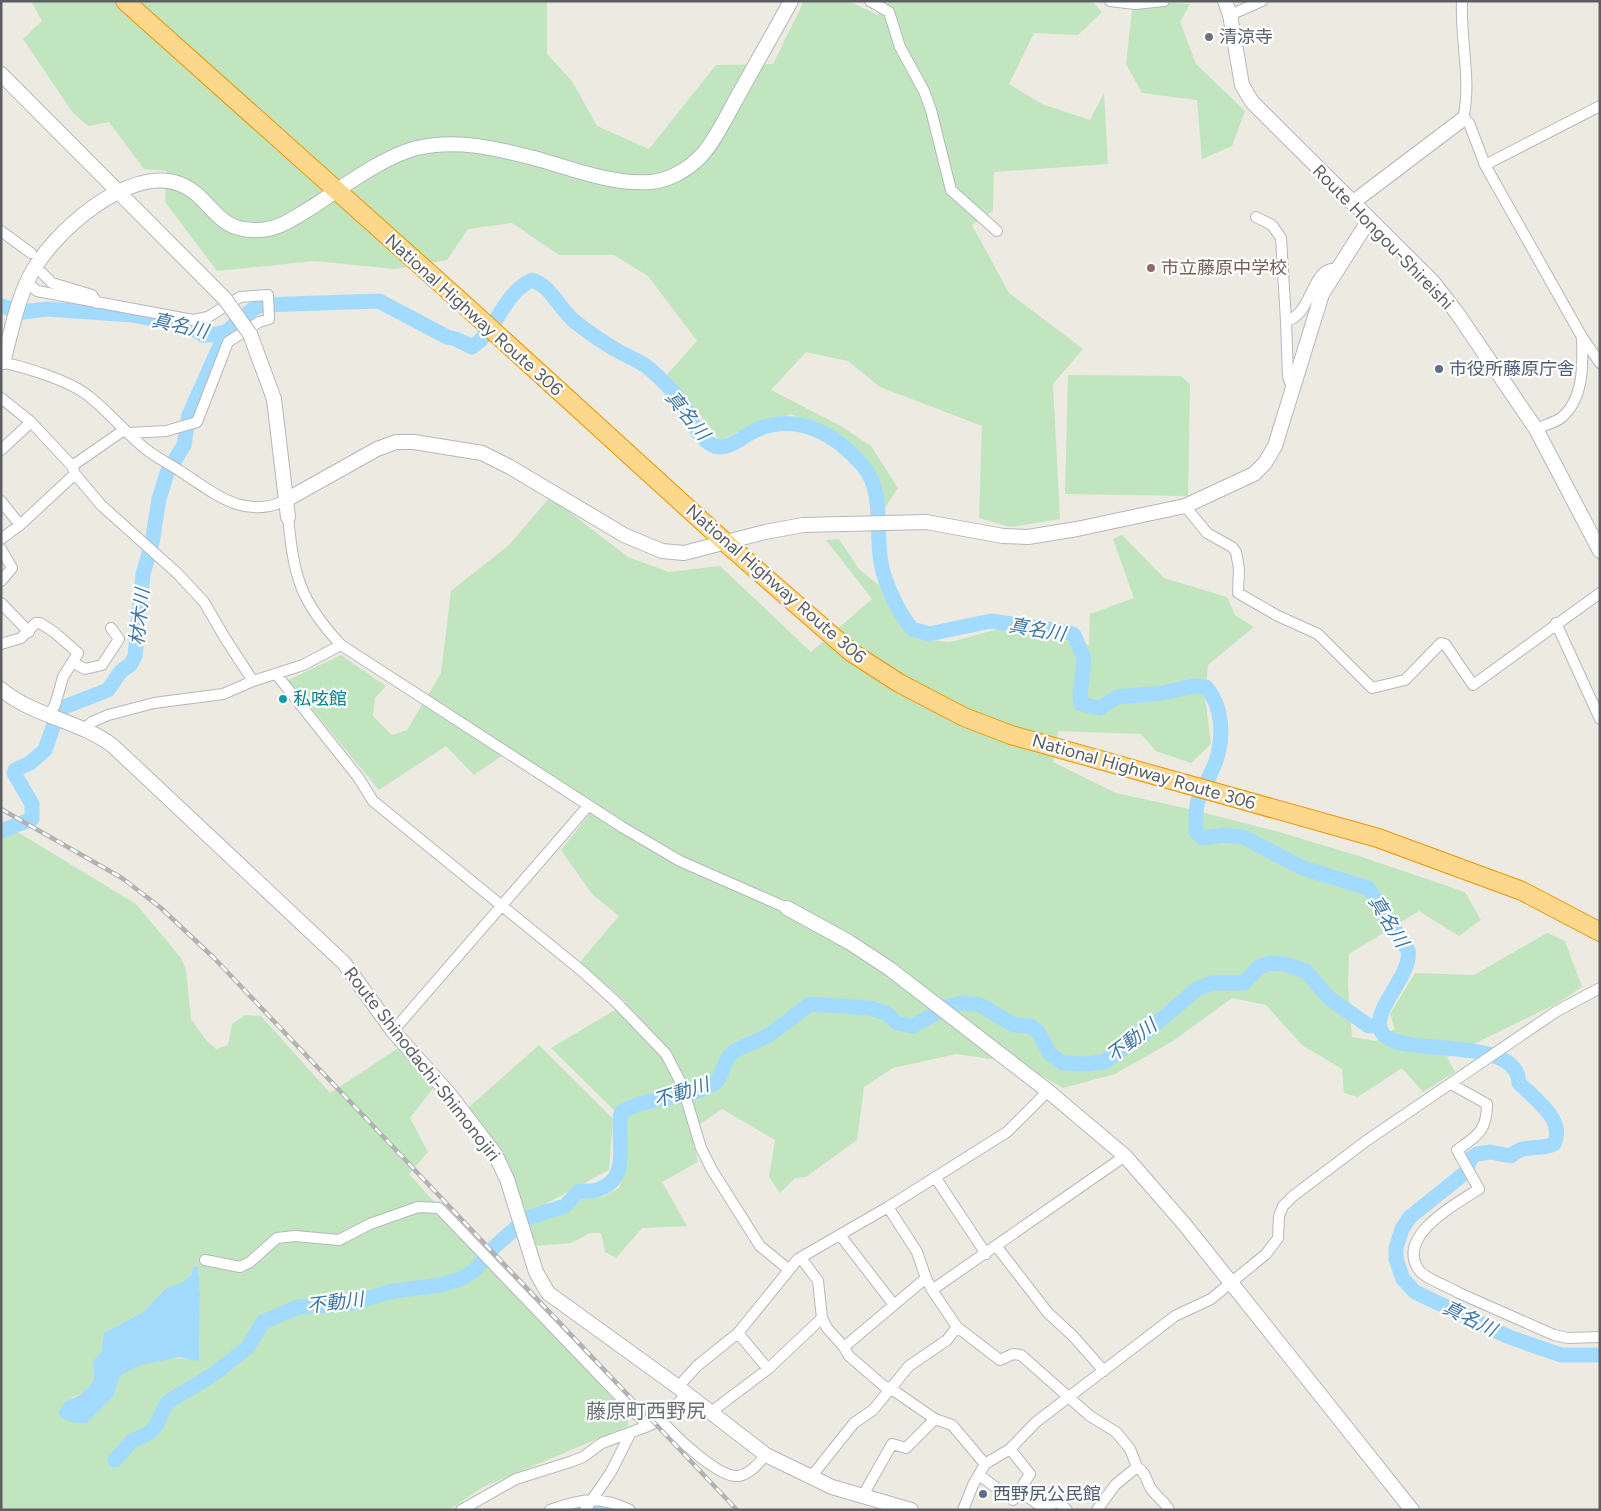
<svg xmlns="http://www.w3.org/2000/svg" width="1601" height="1511" viewBox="0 0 1601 1511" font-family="Figtree,'Noto Sans JP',sans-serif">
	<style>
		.green { fill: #c1e5bf; fill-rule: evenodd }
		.water { fill: #a2dbfe }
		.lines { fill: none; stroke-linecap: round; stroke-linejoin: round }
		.river { stroke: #a2dbfe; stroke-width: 15 }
		.street-casing { stroke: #b5b8bd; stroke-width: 12 }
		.secondary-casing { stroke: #b4b8bd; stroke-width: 16 }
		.highway-casing { stroke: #ec9604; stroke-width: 20 }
		.street { stroke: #fff; stroke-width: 10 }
		.secondary { stroke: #fff; stroke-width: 14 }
		.highway { stroke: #fbd88b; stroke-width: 18 }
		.rail-casing { stroke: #b1b2b3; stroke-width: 4.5 }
		.rail { stroke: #fff; stroke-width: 2.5; stroke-dasharray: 8; stroke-linecap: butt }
		.secondary-bridge-casing { stroke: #b4b8bd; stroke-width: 16; stroke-linecap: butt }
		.secondary-bridge { stroke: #fff; stroke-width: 14 }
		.worship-dot { fill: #6b7280; stroke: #fff; stroke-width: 2 }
		.education-dot { fill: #8d6e63; stroke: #fff; stroke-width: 2 }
		.service-dot { fill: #5c6f8a; stroke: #fff; stroke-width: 2 }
		.culture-dot { fill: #0f9aa8; stroke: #fff; stroke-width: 2 }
		.labels { text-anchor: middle; stroke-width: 4.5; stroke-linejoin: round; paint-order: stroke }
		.worship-label { font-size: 18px; fill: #5b616d; stroke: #fff; text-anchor: start }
		.street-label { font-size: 18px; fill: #5b5f63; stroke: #fff }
		.education-label { font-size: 18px; fill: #785e54; stroke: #fff; text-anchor: start }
		.service-label { font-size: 18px; fill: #4e5e75; stroke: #fff; text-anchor: start }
		.culture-label { font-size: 18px; fill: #0d838f; stroke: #fff; text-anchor: start }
		.water-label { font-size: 19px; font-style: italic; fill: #3d76a7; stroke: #fff }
		.quarter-label { font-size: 20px; fill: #6c7175; stroke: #fff }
	</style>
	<rect width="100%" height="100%" fill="#edeae2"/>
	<!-- green -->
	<path class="green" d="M 31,1 L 547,1 L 547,54 L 572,81 L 597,126 L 649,149 L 716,65 L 773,64 L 804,1 L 849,1 L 878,15 L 890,1 L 1092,1 L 1102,12 L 1078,35 L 1034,33 L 1009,84 L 1042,104 L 1090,120 L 1104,93 L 1108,164 L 994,172 L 993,211 L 972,225 L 1009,293 L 1083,349 L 1053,384 L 1060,519 L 1011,527 L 979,518 L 982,426 L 880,387 L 848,361 L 806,352 L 771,390 L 841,426 L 871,446 L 898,488 L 881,514 C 875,455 841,436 791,414 L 735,433 L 720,441 L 695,408 L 665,377 L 697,341 L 648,276 L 614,255 L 559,255 L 512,223 L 468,229 L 447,260 L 395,269 L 314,261 L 217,271 L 165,202 L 167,171 L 144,169 L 109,122 L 88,126 L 73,113 L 23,39 L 42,21 Z
		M 1133,1 L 1190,4 L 1180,22 L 1196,64 L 1245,111 L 1232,146 L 1202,159 L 1197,100 L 1142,93 L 1126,64 Z
		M 1068,375 L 1181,376 L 1190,384 L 1188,496 L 1065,494 Z
		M 550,497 L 628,557 L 669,572 L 720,566 L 811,652 L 872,599 L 826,540 L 839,539 L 859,569 L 885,590 L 901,625 L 917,639 L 950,642 L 1002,628 L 1089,645 L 1090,614 L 1134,598 L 1113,539 L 1122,535 L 1164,578 L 1227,597 L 1235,615 L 1254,627 L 1208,665 L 1205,697 L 1211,744 L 1191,763 L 1156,751 L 1141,734 L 1058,731 L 1053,762 L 1116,793 L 1189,809 L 1276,831 L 1362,857 L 1465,892 L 1481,920 L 1459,936 L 1419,911 L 1349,954 L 1348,986 L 1352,1037 L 1376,1041 L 1395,1029 L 1390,1014 L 1415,973 L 1474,975 L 1547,933 L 1565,941 L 1582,987 L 1556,1004 L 1447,1057 L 1455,1072 L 1423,1092 L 1402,1068 L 1358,1097 L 1344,1093 L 1342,1069 L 1302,1045 L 1266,1005 L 1232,998 L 1173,1041 L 1115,1074 L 1063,1088 L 1020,1063 L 956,1054 L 893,1068 L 864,1087 L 857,1140 L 806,1177 L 795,1178 L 780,1193 L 769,1177 L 775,1140 L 722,1109 L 691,1130 L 698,1162 L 662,1182 L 687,1226 L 642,1228 L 616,1258 L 605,1252 L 601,1233 L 590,1233 L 571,1243 L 535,1246 L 530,1224 L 544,1216 L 568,1212 L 582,1199 L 603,1197 L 619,1188 L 628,1163 L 627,1123 L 551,1048 L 627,1003 L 580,962 L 619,916 L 592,894 L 561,850 L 597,805 L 512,749 L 474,775 L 446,746 L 379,790 L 288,680 L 341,655 L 386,686 L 375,698 L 373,716 L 392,735 L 407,730 L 441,673 L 451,591 L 509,545 Z
		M 1,822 L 136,904 L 181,958 L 186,970 L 191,1019 L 206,1040 L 216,1049 L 228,1045 L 232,1024 L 245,1015 L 261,1016 L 330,1093 L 400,1047 L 433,1088 L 410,1118 L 428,1152 L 409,1174 L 628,1415 L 628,1426 L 483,1487 L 449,1510 L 1,1510 ZM 198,1267 L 200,1293 L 199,1360 C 175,1356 141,1358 122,1375 C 117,1379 115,1390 113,1397 L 70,1398 L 82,1394 L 94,1380 L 93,1361 L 101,1352 L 104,1333 L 143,1312 L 165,1289 L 183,1283 Z
		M 539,1045 L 613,1119 L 609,1170 L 523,1216 L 468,1108 Z"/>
	<!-- water -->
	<path class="water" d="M 193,1267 L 198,1267 L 200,1293 L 199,1361 L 179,1357 L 141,1365 L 123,1374 L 119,1379 L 113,1397 L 87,1423 C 76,1423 65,1423 58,1413 L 65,1402 L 82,1394 L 94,1380 L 93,1361 L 101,1352 L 104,1333 L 143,1312 L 165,1289 L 183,1282 L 192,1274 Z"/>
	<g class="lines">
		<!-- river -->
		<path class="river" d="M 1,306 L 23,312 L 47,309 L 132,315 L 174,323 L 188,326 L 203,335 L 211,335 L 226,332 L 253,309 L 262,305 L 379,301 L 447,337 L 456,339 L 472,347 C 498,330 502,294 532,280 C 551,286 559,308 574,321 C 588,332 602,342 618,351 C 629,357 641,361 651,370 C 662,380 678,395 686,409 C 692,420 697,435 709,443 C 726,455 742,436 756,430 C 797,412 836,434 863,466 C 886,493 874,535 882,568 C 887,588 899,613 912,629 L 929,634 L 991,621 L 1067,632 L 1074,635 L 1084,658 L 1080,697 L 1081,704 L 1100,708 L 1117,697 L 1163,693 L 1193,686 L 1206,687 C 1223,706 1224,737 1216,761 C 1211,775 1203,787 1198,801 C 1195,810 1196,822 1196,832 L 1203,838 L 1224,835 L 1243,837 L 1303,868 L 1368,888 L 1408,950 C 1413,975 1371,1009 1381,1031 C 1395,1060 1517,1032 1519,1083 C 1534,1098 1566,1120 1554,1144 C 1539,1151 1524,1143 1511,1156 L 1490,1152 L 1477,1154 L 1470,1159 L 1466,1172 L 1410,1217 L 1402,1229 L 1396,1248 L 1396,1259 L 1403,1279 L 1415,1292 L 1509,1337 L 1561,1355 L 1600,1355
			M 1,831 L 32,819 L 32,804 L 14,773 L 15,770 L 30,763 L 45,750 L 58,713 L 64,707 L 108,690 L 121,671 L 131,664 L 135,656 L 143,574 L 152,543 L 159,499 L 167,473 L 184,445 L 189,415 L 226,332
			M 115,1460 L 132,1441 L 149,1433 L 156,1426 L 166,1404 L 171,1400 L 214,1374 L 248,1347 L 263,1322 L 298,1307 L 348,1304 L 394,1291 L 441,1285 L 461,1279 L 475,1270 L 492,1249 L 527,1218 L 565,1206 L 578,1192 C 584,1190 591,1192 597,1190 C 633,1179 616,1139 621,1113 C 643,1096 684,1101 712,1085 C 724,1078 722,1062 732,1053 C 741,1046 753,1044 763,1038 C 780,1029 794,1015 810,1004 L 870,1008 L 886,1013 L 897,1023 L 913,1026 L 947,1007 L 962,1003 L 980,1005 L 1014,1025 L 1031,1026 L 1038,1032 L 1050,1054 L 1063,1063 L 1085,1064 L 1104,1062 L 1144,1034 L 1197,989 L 1212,983 L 1244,983 L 1259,967 L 1270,963 L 1284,964 L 1306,971 L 1329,998 L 1369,1026 L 1380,1025
			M 576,1510 L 603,1508 L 611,1510"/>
		<defs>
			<path id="street" d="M 870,1 L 889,12 L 900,47 L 924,91 L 931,110 L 951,190 L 997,231
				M 1110,1 L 1135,4 L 1164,1
				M 1462,1 C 1460,40 1472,81 1463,119 L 1469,123 L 1485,165 L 1582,337 L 1600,363
				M 1230,15 L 1262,1
				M 1485,165 L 1600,106
				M 1256,217 L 1272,225 L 1281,238 L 1286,321
				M 1,231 L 31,253
				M 42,273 L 52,283 L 92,295 L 97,303
				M 29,278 L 30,285 L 37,291 L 193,320 L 208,317 L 240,297 L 268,295 L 269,319 L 259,322 L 228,342 L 197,422 L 166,431 L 128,433
				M 1,362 C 25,367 67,380 86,394 C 106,409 123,430 142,446 C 153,456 168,463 180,471 C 214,493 245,521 286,500
				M 1292,388 L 1288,376 L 1286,321 C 1313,315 1311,265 1337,269
				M 1,398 L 31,422 L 72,466
				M 1536,429 C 1544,425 1554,423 1561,418 C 1584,399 1583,365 1582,338
				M 124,430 L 72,466 L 75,474 L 101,505 L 177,573 L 204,602 L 225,638 L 253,681
				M 1,450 L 31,422
				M 1,501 L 20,525
				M 1185,506 L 1207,533 L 1232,547 L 1236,552 L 1239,569 L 1238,593 L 1278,616 L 1318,634 L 1372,688 L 1405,680 L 1441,643 L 1445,644 L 1473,685 L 1600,593
				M 288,517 C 294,576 299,600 341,645 L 622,827 L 680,861 L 787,908
				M 1,539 L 20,525 L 75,474
				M 1,549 L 12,568 L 1,581
				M 1,603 L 29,632
				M 1556,623 L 1600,719
				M 1,644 L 21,638 L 36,623 L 40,623 L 54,632 L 78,653 L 63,677 L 55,705 L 49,715
				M 72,662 L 85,669 L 102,665 L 119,639 L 111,628
				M 276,674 L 358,777 L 373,801 L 582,971 L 616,1002 L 666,1054 L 682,1085 L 701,1148 L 712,1170 L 760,1246 L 788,1269
				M 84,729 L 92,722 L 108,715 L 154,703 L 223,694 L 253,681 L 303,665 L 341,645
				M 393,1031 L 588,806
				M 1451,1084 L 1487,1104 C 1487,1131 1477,1136 1457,1150 L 1479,1189 C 1457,1203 1395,1236 1419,1270 C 1425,1279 1448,1286 1459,1293 L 1554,1335 L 1568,1338 L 1600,1337
				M 935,1177 L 986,1254
				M 888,1207 L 1007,1132 L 1048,1091
				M 840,1235 L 894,1305
				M 997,1247 L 1048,1313 L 1073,1336 L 1104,1371
				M 801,1258 L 818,1281 L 822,1318
				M 205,1260 L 240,1267 L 250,1262 L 277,1238 L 295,1236 L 339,1240 L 370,1224 L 418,1207 L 439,1208 L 648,1426
				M 932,1290 L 1125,1156
				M 738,1333 L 768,1369 L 822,1318 L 827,1328 L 844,1347 L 926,1278
				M 844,1347 L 849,1356 L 885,1387 L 890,1388 L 935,1419 L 952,1425 L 985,1464
				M 678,1387 L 697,1366 L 738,1333 L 798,1259 L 888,1207 L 917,1252 L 926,1278 L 932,1290 L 957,1327 L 1000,1360 L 1013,1354 L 1021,1355 L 1090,1416 L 1116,1432 L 1130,1449 L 1137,1467 L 1115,1485 L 1097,1510
				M 711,1412 L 768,1369
				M 661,1420 C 674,1435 718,1478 738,1476 C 749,1475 759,1463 766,1455
				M 1137,1467 C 1145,1471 1146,1479 1150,1487 C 1155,1496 1164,1500 1169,1510
				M 979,1475 L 1013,1500 L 1030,1474 L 1010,1449
				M 811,1477 L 854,1423 L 873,1410 L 909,1366 L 947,1340 L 957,1327
				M 1019,1491 L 1045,1509 L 1057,1501 L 1067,1510
				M 862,1497 L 892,1444 L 906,1448 L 935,1419
				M 461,1510 L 516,1479 L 570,1462 L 583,1457 L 602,1443 L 648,1426 L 661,1420 L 687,1394
				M 550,1510 C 581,1499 599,1495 630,1510
				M 585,1510 L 611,1472 L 630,1434
				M 963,1510 L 973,1485 L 985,1464 L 1010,1449 L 1036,1422 L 1175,1316 L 1211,1299 L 1266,1254 L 1278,1238 L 1279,1216 L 1283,1206 L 1293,1196 L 1366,1141 L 1557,1011 L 1600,988"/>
			<path id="secondary" d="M 1225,1 L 1230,15 L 1242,85 L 1252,102 L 1433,282 L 1457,313 L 1536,429 L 1600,551
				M 1,74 L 225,299
				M 1352,203 L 1463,119
				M 250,334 L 274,399 L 288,517
				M 3,362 C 11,334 16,304 29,278 C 50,234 129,164 180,184 C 213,197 213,231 257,230 C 278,230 292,219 309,209 C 339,190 383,156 417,148 C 458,139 494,148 534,158 C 570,168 612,185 650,182 C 668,181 687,170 700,157 C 713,144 724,121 733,105 C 752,70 772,36 791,1
				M 286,500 L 377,449 L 396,442 L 414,442 L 482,453 L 510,467 L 624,535 L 662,551 L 684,553 L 765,532 L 803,525 L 926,522 L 1003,536 L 1028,537 L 1077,529 L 1185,506 L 1254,474 L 1265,463 L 1275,446 L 1322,294 L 1369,220
				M 1,689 C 34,717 79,720 113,746 L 344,963 L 393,1031 L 450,1095 L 495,1154 L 507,1179 L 536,1272 L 548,1293 L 678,1387 L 766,1455 L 832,1487 L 911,1510
				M 787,908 L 849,942 L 890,969 L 1048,1091 L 1125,1156 L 1185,1225 L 1412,1510"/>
			<path id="highway" d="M 125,1 L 467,307 L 726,543 L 851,652 L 899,683 L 964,717 L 1011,735 L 1378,838 L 1522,891 L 1600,932"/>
		</defs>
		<!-- street casing -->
		<use href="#street" class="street-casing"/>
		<!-- secondary casing -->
		<use href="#secondary" class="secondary-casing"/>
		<!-- highway casing -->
		<use href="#highway" class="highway-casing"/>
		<!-- street -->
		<use href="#street" class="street"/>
		<!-- secondary -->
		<use href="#secondary" class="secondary"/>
		<!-- highway -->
		<use href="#highway" class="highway"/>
		<defs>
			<path id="rail" d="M 1,809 L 122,878 L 161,908 L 214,958 L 737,1510"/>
		</defs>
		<!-- rail casing -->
		<use href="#rail" class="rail-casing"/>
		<!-- rail -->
		<use href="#rail" class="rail"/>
		<defs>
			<path id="secondary-bridge" d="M 225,299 L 250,334"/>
		</defs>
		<!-- secondary-bridge casing -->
		<use href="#secondary-bridge" class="secondary-bridge-casing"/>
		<!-- secondary-bridge -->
		<use href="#secondary-bridge" class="secondary-bridge"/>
	</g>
	<!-- markers -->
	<circle class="worship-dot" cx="1209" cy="37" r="5"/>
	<circle class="education-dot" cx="1151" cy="268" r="5"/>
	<g class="service-dot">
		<circle cx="1439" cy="369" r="5"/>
		<circle cx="983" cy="1494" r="5"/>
	</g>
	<circle class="culture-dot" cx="283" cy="699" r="5"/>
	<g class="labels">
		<!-- worship labels -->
		<g class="worship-label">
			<text x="1219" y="43">清涼寺</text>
		</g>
		<!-- street labels -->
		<g class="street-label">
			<text transform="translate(1383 237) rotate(46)" y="6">Route Hongou-Shireishi</text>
			<text transform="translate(474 315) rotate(42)" y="6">National Highway Route 306</text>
			<text transform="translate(776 584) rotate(41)" y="6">National Highway Route 306</text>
			<text transform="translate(1144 772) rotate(16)" y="6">National Highway Route 306</text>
			<text transform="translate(422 1064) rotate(52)" y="6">Route Shinodachi-Shimonojiri</text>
		</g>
		<!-- education labels -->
		<g class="education-label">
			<text x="1161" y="274">市立藤原中学校</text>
		</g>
		<!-- service labels -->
		<g class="service-label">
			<text x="1449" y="375">市役所藤原庁舎</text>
			<text x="993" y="1500">西野尻公民館</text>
		</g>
		<!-- culture labels -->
		<g class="culture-label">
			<text x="293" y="705">私呟館</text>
		</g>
		<!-- water labels -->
		<g class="water-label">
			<text transform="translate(180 325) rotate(13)" y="7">真名川</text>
			<text transform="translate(688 415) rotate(51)" y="7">真名川</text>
			<text transform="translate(139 617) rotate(-84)" y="7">材木川</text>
			<text transform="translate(1037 629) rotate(10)" y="7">真名川</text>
			<text transform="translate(1389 921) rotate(58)" y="7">真名川</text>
			<text transform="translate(1131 1040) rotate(-37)" y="7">不動川</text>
			<text transform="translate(681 1092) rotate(-18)" y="7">不動川</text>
			<text transform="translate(335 1302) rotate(-7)" y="7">不動川</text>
			<text transform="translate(1470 1318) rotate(26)" y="7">真名川</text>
		</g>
		<!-- quarter labels -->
		<g class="quarter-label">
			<text x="646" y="1418">藤原町西野尻</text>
		</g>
	</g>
	<!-- border -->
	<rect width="1601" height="1511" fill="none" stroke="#5b5f63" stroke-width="5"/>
</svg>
